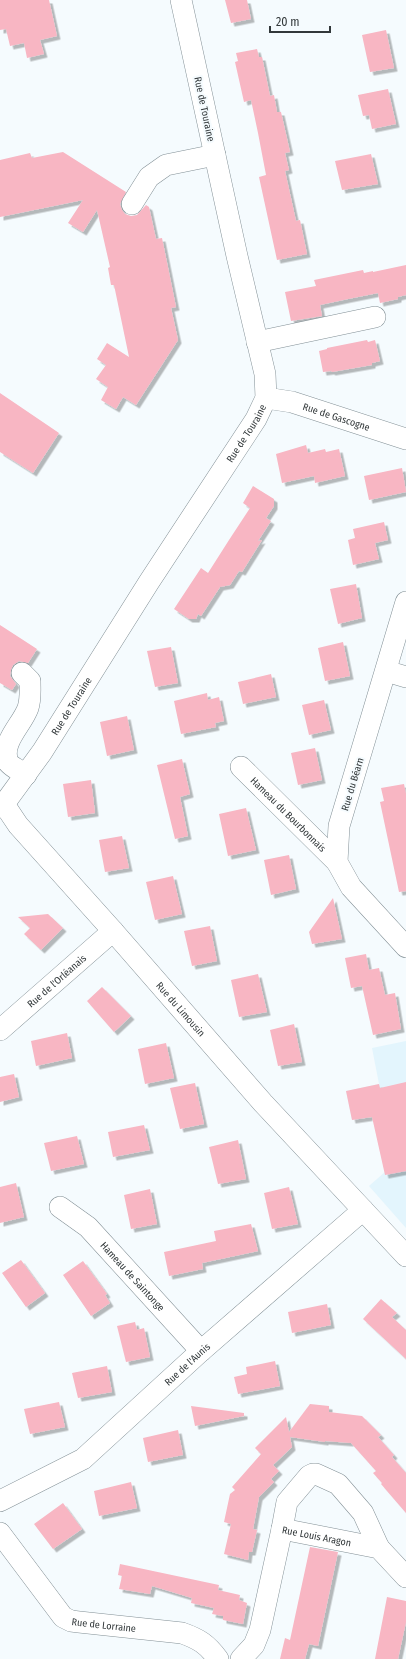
<svg xmlns="http://www.w3.org/2000/svg" width="406" height="1659" viewBox="0 0 406 1659" font-family="'Fira Sans Condensed',sans-serif">
	<style>
		.built { fill: #e3f5fd }
		.building { fill: #f8b6c3; filter: url(#shadow) }
		.lines { fill: none; stroke-linecap: round; stroke-linejoin: round }
		.minor-casing { stroke: #839096; stroke-width: 22 }
		.minor { stroke: #fff; stroke-width: 21 }
		.labels { text-anchor: middle; stroke-width: 4; stroke-linejoin: round; paint-order: stroke }
		.street-label { font-size: 10px; fill: #32383a; stroke: #f5fbfe }
	</style>
	<defs>
		<filter id="shadow"><feDropShadow dx="3.5" dy="3.5" stdDeviation="0" flood-color="#0004"/></filter>
	</defs>
	<rect width="100%" height="100%" fill="#f5fbfe"/>
	<!-- built -->
	<path class="built" d="M 406,1041 L 406,1228 L 369,1186 L 385,1172 L 376,1133 L 397,1129 L 385,1114 L 352,1120 L 346,1091 L 379,1084 L 372,1048 Z"/>
	<!-- building -->
	<path class="building" d="M 0,0 L 49,0 L 57,36 L 40,40 L 44,54 L 27,58 L 24,43 L 10,46 L 6,29 L 0,30 Z
		M 225,0 L 247,0 L 251,19 L 231,23 Z
		M 386,30 L 394,68 L 370,72 L 362,35 Z
		M 257,49 L 259,57 L 262,57 L 270,96 L 274,95 L 277,112 L 281,112 L 290,152 L 285,153 L 289,170 L 285,171 L 296,221 L 300,220 L 307,254 L 277,260 L 259,177 L 266,175 L 258,133 L 251,100 L 244,102 L 235,62 L 238,61 L 236,53 Z
		M 388,89 L 396,124 L 372,129 L 369,115 L 363,116 L 358,95 Z
		M 63,152 L 126,192 L 120,204 L 122,210 L 125,214 L 131,216 L 137,215 L 146,205 L 149,207 L 156,239 L 162,238 L 176,307 L 171,308 L 178,340 L 136,405 L 123,397 L 116,409 L 101,400 L 108,387 L 96,379 L 106,365 L 97,359 L 107,343 L 129,357 L 114,285 L 111,285 L 108,268 L 110,267 L 97,210 L 83,232 L 68,223 L 83,200 L 0,217 L 0,160 L 30,153 L 32,158 Z
		M 371,154 L 378,184 L 342,190 L 335,161 Z
		M 406,265 L 406,295 L 398,297 L 398,299 L 380,303 L 378,293 L 348,299 L 320,305 L 322,316 L 291,321 L 285,292 L 316,286 L 314,280 L 363,270 L 364,273 L 373,271 L 373,272 Z
		M 367,340 L 368,342 L 375,340 L 380,361 L 372,363 L 372,365 L 332,372 L 331,371 L 323,372 L 319,351 L 327,349 L 327,348 Z
		M 0,393 L 59,433 L 33,473 L 0,452 Z
		M 306,445 L 308,453 L 325,449 L 326,452 L 339,449 L 345,476 L 315,483 L 314,476 L 282,483 L 276,454 Z
		M 402,468 L 406,492 L 369,500 L 364,476 Z
		M 253,486 L 274,499 L 274,506 L 266,518 L 271,521 L 258,541 L 262,540 L 242,572 L 239,571 L 230,585 L 220,587 L 201,616 L 198,614 L 196,619 L 189,619 L 174,609 L 201,568 L 208,573 L 229,540 L 250,508 L 243,503 Z
		M 384,522 L 388,540 L 375,543 L 379,559 L 353,565 L 348,540 L 355,538 L 353,529 Z
		M 356,584 L 362,618 L 338,624 L 330,589 Z
		M 0,625 L 37,649 L 28,663 L 19,661 L 13,665 L 11,670 L 10,676 L 16,684 L 12,690 L 0,683 Z
		M 343,642 L 350,676 L 325,681 L 318,648 Z
		M 171,647 L 178,683 L 155,687 L 147,651 Z
		M 271,674 L 276,697 L 243,704 L 238,682 Z
		M 207,693 L 208,700 L 219,697 L 224,721 L 215,723 L 216,727 L 181,734 L 174,701 Z
		M 324,700 L 331,730 L 309,735 L 302,705 Z
		M 127,716 L 134,750 L 107,756 L 100,722 Z
		M 315,748 L 322,780 L 298,785 L 291,753 Z
		M 182,759 L 190,794 L 180,797 L 188,836 L 175,839 L 157,765 Z
		M 91,780 L 95,813 L 68,817 L 63,784 Z
		M 404,784 L 406,794 L 406,891 L 399,892 L 380,802 L 384,801 L 381,788 Z
		M 246,808 L 256,850 L 228,856 L 219,814 Z
		M 122,836 L 129,868 L 105,872 L 99,840 Z
		M 289,855 L 296,889 L 271,895 L 264,860 Z
		M 173,876 L 182,914 L 155,920 L 146,882 Z
		M 333,898 L 342,939 L 312,944 L 309,932 Z
		M 48,914 L 63,928 L 41,950 L 24,934 L 30,928 L 18,917 Z
		M 210,926 L 217,961 L 192,966 L 184,931 Z
		M 366,954 L 369,970 L 379,968 L 385,995 L 395,993 L 401,1029 L 373,1035 L 362,986 L 351,988 L 345,958 Z
		M 258,974 L 267,1012 L 239,1017 L 231,980 Z
		M 102,987 L 131,1016 L 114,1032 L 87,1001 Z
		M 294,1024 L 302,1062 L 278,1066 L 270,1030 Z
		M 67,1033 L 72,1058 L 36,1066 L 31,1041 Z
		M 166,1043 L 174,1078 L 145,1084 L 138,1049 Z
		M 14,1074 L 19,1097 L 0,1102 L 0,1077 Z
		M 406,1082 L 406,1171 L 385,1175 L 372,1117 L 352,1120 L 346,1091 L 379,1084 L 380,1088 Z
		M 195,1083 L 204,1124 L 180,1129 L 170,1088 Z
		M 144,1125 L 150,1150 L 113,1157 L 108,1132 Z
		M 77,1136 L 84,1164 L 51,1171 L 44,1143 Z
		M 238,1140 L 246,1179 L 218,1184 L 209,1147 Z
		M 16,1183 L 24,1217 L 0,1223 L 0,1187 Z
		M 289,1187 L 298,1224 L 272,1229 L 264,1193 Z
		M 150,1189 L 157,1224 L 131,1229 L 124,1195 Z
		M 251,1224 L 258,1251 L 202,1263 L 203,1269 L 169,1276 L 164,1252 L 216,1241 L 214,1231 Z
		M 21,1260 L 45,1293 L 26,1307 L 2,1273 Z
		M 83,1261 L 107,1294 L 105,1295 L 110,1303 L 91,1316 L 63,1275 Z
		M 381,1299 L 397,1313 L 392,1317 L 406,1330 L 406,1359 L 363,1319 Z
		M 327,1304 L 331,1325 L 292,1333 L 288,1312 Z
		M 135,1322 L 137,1330 L 144,1328 L 150,1357 L 126,1362 L 117,1326 Z
		M 275,1361 L 280,1386 L 238,1394 L 234,1377 L 247,1374 L 246,1367 Z
		M 107,1366 L 112,1392 L 78,1398 L 72,1373 Z
		M 59,1402 L 65,1427 L 30,1434 L 24,1409 Z
		M 310,1404 L 329,1406 L 329,1412 L 362,1416 L 381,1435 L 378,1437 L 394,1455 L 392,1457 L 406,1473 L 406,1513 L 381,1484 L 382,1483 L 373,1473 L 376,1471 L 351,1443 L 325,1441 L 325,1442 L 290,1437 L 292,1447 L 273,1465 L 279,1471 L 271,1479 L 274,1482 L 259,1497 L 253,1529 L 257,1530 L 252,1552 L 249,1552 L 248,1560 L 224,1554 L 231,1524 L 224,1522 L 230,1494 L 235,1490 L 232,1487 L 261,1454 L 255,1448 L 286,1417 L 289,1432 Z
		M 191,1406 L 244,1413 L 244,1416 L 195,1426 Z
		M 178,1430 L 183,1455 L 148,1462 L 143,1438 Z
		M 131,1482 L 137,1508 L 99,1516 L 94,1491 Z
		M 63,1503 L 82,1529 L 53,1549 L 34,1524 Z
		M 310,1547 L 338,1552 L 318,1646 L 309,1644 L 305,1659 L 280,1659 L 285,1638 L 290,1640 Z
		M 120,1564 L 219,1585 L 218,1590 L 240,1595 L 239,1600 L 247,1603 L 243,1624 L 223,1620 L 223,1616 L 212,1614 L 214,1608 L 191,1603 L 192,1598 L 152,1586 L 150,1594 L 119,1589 L 122,1576 L 118,1575 Z
		M 387,1597 L 406,1601 L 406,1622 L 398,1659 L 375,1659 Z"/>
	<g class="lines">
		<defs>
			<g id="minor">
				<path d="M 132,204 L 149,177 L 166,165 L 215,155"/>
				<path d="M 257,342 L 375,317"/>
				<path id="s1" d="M 266,398 L 292,402 L 406,439"/>
				<path d="M 406,602 L 339,826 L 337,862 L 351,887 L 406,947"/>
				<path d="M 386,671 L 406,677"/>
				<path d="M 22,673 L 30,681 C 30,690 31,699 28,708 C 22,725 0,743 8,762 C 11,767 21,771 26,775"/>
				<path id="s2" d="M 241,767 L 337,862"/>
				<path id="s3" d="M 4,804 L 18,825 L 113,931 L 263,1103 L 406,1256"/>
				<path id="s4" d="M 0,807 L 4,804 L 42,752 L 149,582 L 256,419 L 266,398 L 265,374 L 237,256 L 181,0"/>
				<path id="s5" d="M 0,1030 L 113,931"/>
				<path id="s6" d="M 60,1207 L 88,1227 L 201,1351"/>
				<path id="s7" d="M 0,1501 L 83,1459 L 201,1351 L 363,1210"/>
				<path d="M 282,1529 L 287,1502 L 309,1476 L 313,1474 L 316,1474 L 338,1484 L 363,1513 L 379,1548"/>
				<path id="s8" d="M 0,1533 L 63,1617 L 71,1621 L 79,1622 L 182,1633 C 199,1639 207,1644 218,1659"/>
				<path id="s9" d="M 241,1659 L 254,1645 L 260,1630 L 282,1529 L 379,1548 L 406,1577"/>
			</g>
		</defs>
		<!-- minor casing -->
		<use href="#minor" class="minor-casing"/>
		<!-- minor -->
		<use href="#minor" class="minor"/>
	</g>
	<g class="labels">
		<!-- street labels -->
		<g class="street-label">
			<text transform="translate(205 109) rotate(78)" y="4">Rue de Touraine</text>
			<text dy="4" stroke="none"><textPath href="#s1" startOffset="73">Rue de Gascogne</textPath></text>
			<text dy="4" stroke="none"><textPath href="#s4" startOffset="448">Rue de Touraine</textPath></text>
			<text dy="4" stroke="none"><textPath href="#s4" startOffset="124">Rue de Touraine</textPath></text>
			<text transform="translate(352 784) rotate(-73)" y="4">Rue du Béarn</text>
			<text dy="4" stroke="none"><textPath href="#s2" startOffset="67">Hameau du Bourbonnais</textPath></text>
			<text dy="4" stroke="none"><textPath href="#s5" startOffset="75">Rue de l'Orléanais</textPath></text>
			<text dy="4" stroke="none"><textPath href="#s3" startOffset="271">Rue du Limousin</textPath></text>
			<text dy="4" stroke="none"><textPath href="#s6" startOffset="101">Hameau de Saintonge</textPath></text>
			<text dy="4" stroke="none"><textPath href="#s7" startOffset="234">Rue de l'Aunis</textPath></text>
			<text dy="4" stroke="none"><textPath href="#s9" startOffset="174">Rue Louis Aragon</textPath></text>
			<text dy="4" stroke="none"><textPath href="#s8" startOffset="147">Rue de Lorraine</textPath></text>
		</g>
	</g>
	<!-- scale -->
	<path d="M270 26v6h60v-6" fill="none" stroke="#32383a" stroke-width="2"/>
	<text x="276" y="26" font-size="12" fill="#32383a" stroke="#f5fbfe" stroke-width="3" paint-order="stroke">20 m</text>
</svg>
